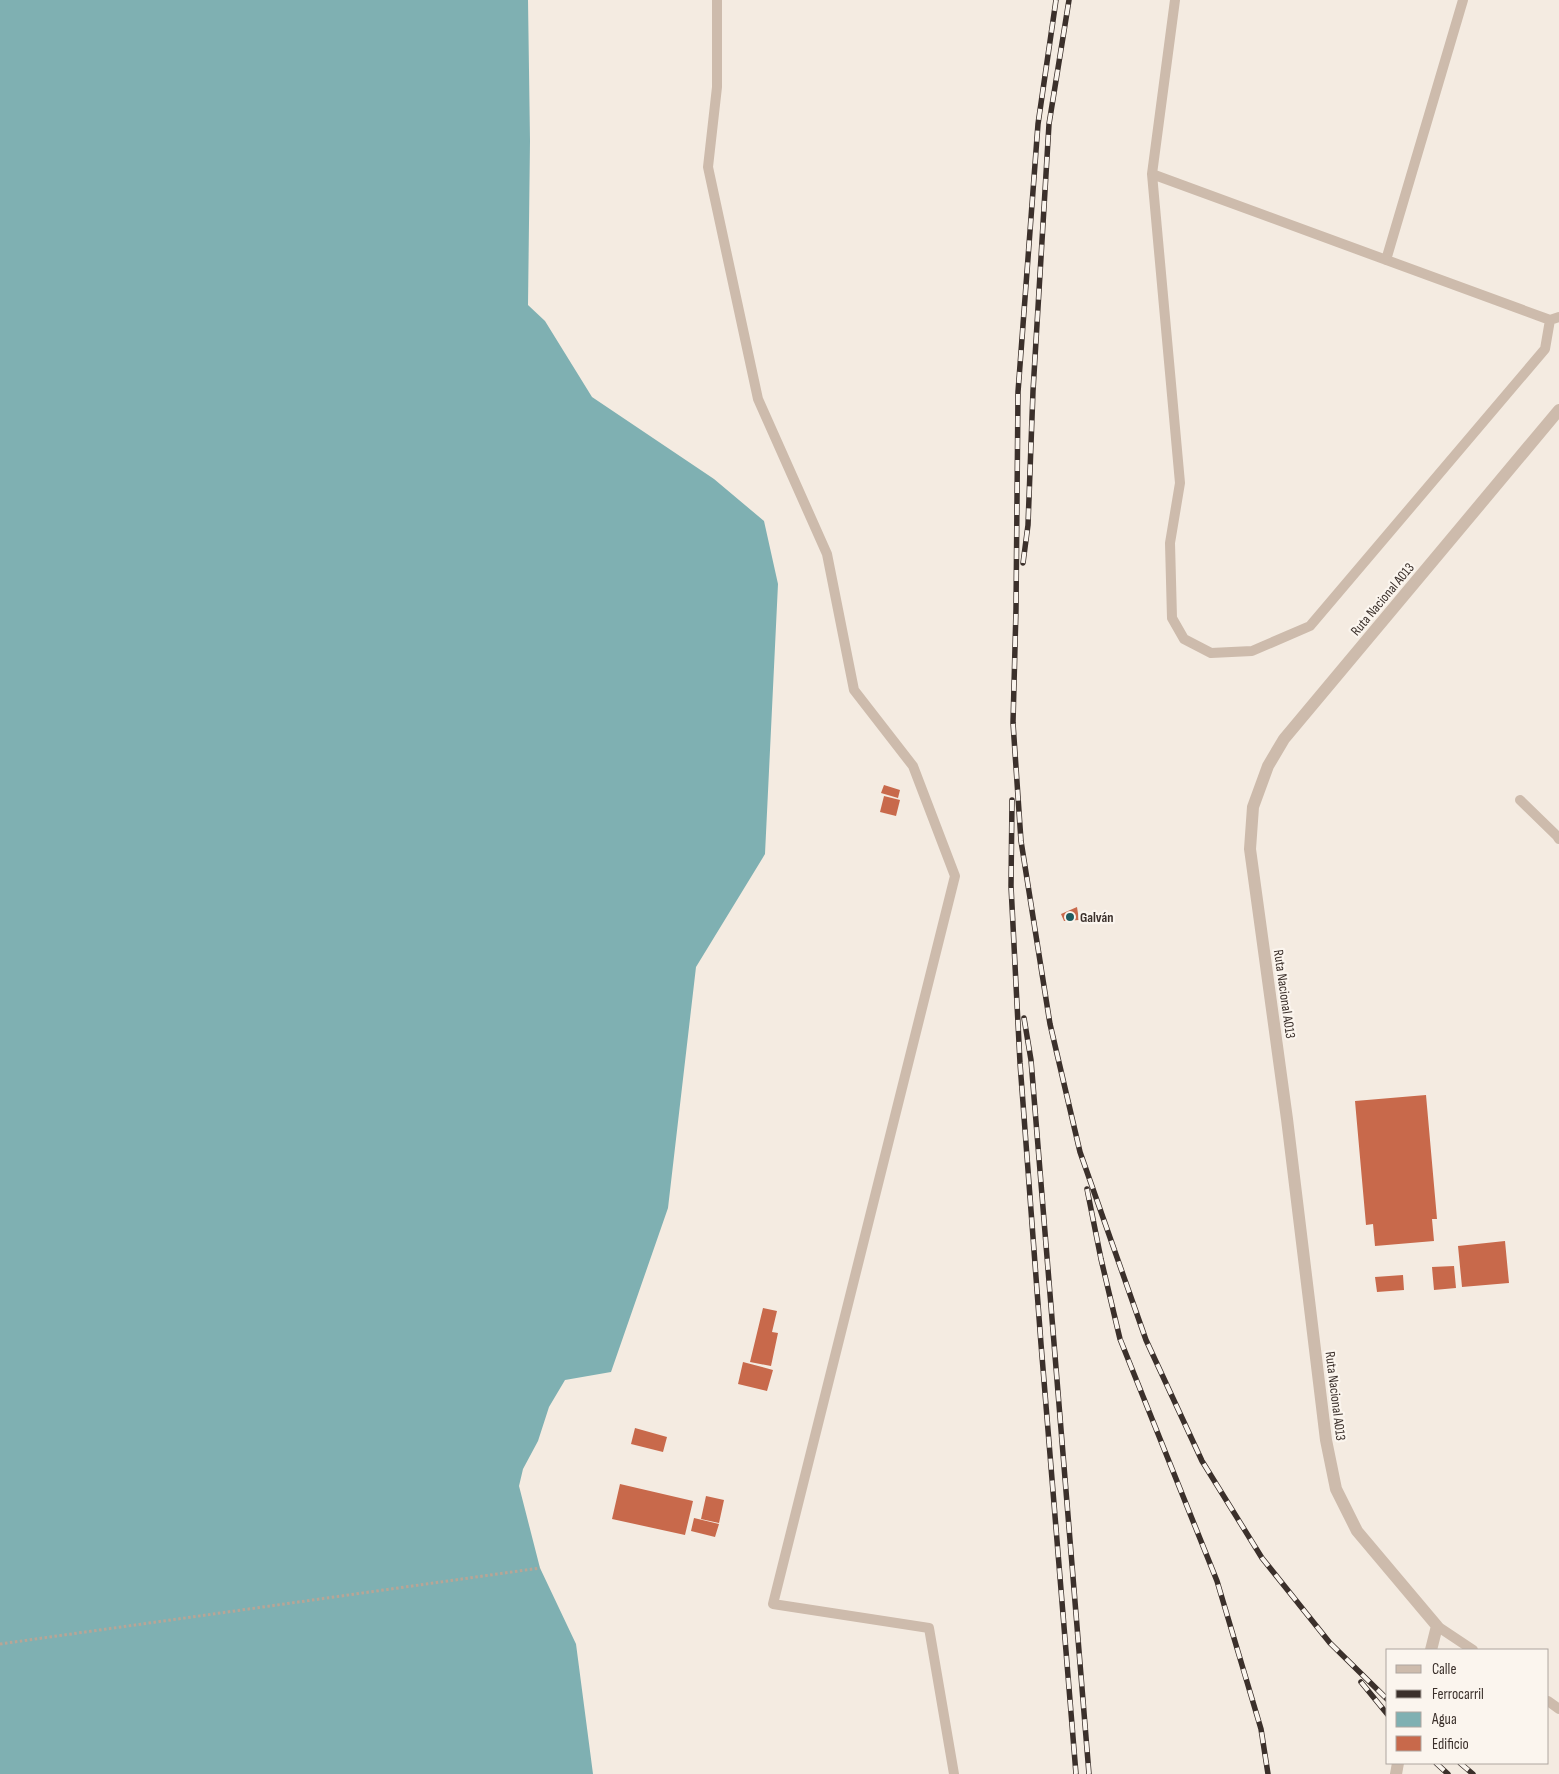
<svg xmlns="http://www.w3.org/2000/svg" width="1559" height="1774" viewBox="0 0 1559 1774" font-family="'Sofia Sans Condensed',sans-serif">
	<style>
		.water { fill: #7fb0b2 }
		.building { fill: #c8694b }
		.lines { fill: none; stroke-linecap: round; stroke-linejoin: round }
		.path { stroke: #b9a596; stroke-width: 3; stroke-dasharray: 2.5 2.5; stroke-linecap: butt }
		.service { stroke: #cdbbac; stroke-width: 10 }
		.tertiary { stroke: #cdbbac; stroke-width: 12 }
		.rail-casing { stroke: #3b302b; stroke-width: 5.5 }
		.rail { stroke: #fbf5ee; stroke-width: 4; stroke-dasharray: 11; stroke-linecap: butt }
		.poi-dot { fill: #1f5a5e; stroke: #fbf5ee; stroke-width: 2 }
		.labels { text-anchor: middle; stroke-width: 4.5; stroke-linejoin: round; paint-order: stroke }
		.street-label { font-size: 14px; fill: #3b302b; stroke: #fbf5ee }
		.poi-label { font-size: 14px; font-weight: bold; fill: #3b302b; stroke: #fbf5ee; text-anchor: start }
	</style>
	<rect width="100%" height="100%" fill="#f4ebe1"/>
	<!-- water -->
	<path class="water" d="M 0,0 L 528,0 L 530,141 L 528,305 L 545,321 L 592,397 L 714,479 L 764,521 L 778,584 L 765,854 L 696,967 L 668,1208 L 611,1372 L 565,1380 L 549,1407 L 538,1441 L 523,1469 L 519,1486 L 540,1568 L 576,1644 L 593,1774 L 0,1774 Z"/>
	<!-- building -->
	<path class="building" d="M 884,785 L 900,790 L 898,798 L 881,793 Z
		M 884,796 L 900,800 L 896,816 L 880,812 Z
		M 1077,907 L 1079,920 L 1064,921 L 1061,914 Z
		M 1426,1095 L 1437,1219 L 1432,1219 L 1434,1241 L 1375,1246 L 1373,1224 L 1366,1225 L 1355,1101 Z
		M 1505,1241 L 1509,1283 L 1462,1287 L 1458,1246 Z
		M 1454,1266 L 1456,1288 L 1434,1290 L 1432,1267 Z
		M 1403,1275 L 1404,1290 L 1377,1292 L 1375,1277 Z
		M 763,1308 L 777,1311 L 772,1332 L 778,1333 L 771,1366 L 750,1362 Z
		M 743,1362 L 773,1370 L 767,1391 L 738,1384 Z
		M 635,1428 L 667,1437 L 663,1452 L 631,1444 Z
		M 620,1484 L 693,1501 L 685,1535 L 612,1519 Z
		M 706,1496 L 724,1500 L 719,1523 L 701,1519 Z
		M 694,1518 L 719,1524 L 715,1537 L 691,1531 Z"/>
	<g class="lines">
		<!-- path -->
		<path class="path" d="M 0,1644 L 540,1568"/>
		<!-- service -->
		<path class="service" d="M 717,0 L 717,87 L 708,167 L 758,399 L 827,554 L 854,690 L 913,766 L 955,876 L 773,1604 L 929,1628 L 954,1774
			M 1175,0 L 1152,174 L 1180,483 L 1170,543 L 1172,618 L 1184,639 L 1211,653 L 1252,651 L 1310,626 L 1545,349 L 1550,320
			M 1152,174 L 1550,320 L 1559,317
			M 1386,260 L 1463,0
			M 1520,800 L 1557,836 L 1559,839
			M 1437,1626 L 1473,1650
			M 1548,1701 L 1559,1709"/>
		<!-- tertiary -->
		<path class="tertiary" d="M 1431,1650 L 1437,1626 L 1357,1531 L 1336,1489 L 1326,1440 L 1287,1119 L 1250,849 L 1253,807 L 1268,766 L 1284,739 L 1559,410
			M 1396,1774 L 1398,1763"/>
		<defs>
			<path id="rail" d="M 1056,0 L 1038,124 L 1018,392 L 1016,609 L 1013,723 L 1021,841 L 1050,1024 L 1080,1152 L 1146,1340 L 1202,1461 L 1262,1558 L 1330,1643 L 1388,1700
				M 1023,563 L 1028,525 L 1033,391 L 1049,124 L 1069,0
				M 1012,800 L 1011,886 L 1020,1063 L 1041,1344 L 1076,1774
				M 1024,1018 L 1031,1060 L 1089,1774
				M 1087,1189 L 1101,1259 L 1120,1339 L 1217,1581 L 1261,1729 L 1268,1774
				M 1361,1682 L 1388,1715
				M 1436,1763 L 1448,1774
				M 1460,1763 L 1473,1774"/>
		</defs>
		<!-- rail casing -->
		<use href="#rail" class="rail-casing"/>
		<!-- rail -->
		<use href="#rail" class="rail"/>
	</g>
	<!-- markers -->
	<circle class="poi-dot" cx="1070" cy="917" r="5"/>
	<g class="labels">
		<!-- street labels -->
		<g class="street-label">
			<text transform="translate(1382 599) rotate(-50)" y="5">Ruta Nacional A013</text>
			<text transform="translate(1285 994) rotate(82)" y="5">Ruta Nacional A013</text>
			<text transform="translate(1336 1396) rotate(83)" y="5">Ruta Nacional A013</text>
		</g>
		<!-- poi labels -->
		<g class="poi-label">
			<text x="1080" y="922">Galván</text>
		</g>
	</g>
	<!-- legend -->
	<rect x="1386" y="1649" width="162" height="115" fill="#fbf5ee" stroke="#aea6a0"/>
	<rect x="1396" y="1665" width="25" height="8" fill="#cdbbac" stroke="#aea6a0"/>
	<text x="1432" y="1674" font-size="15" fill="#3b302b">Calle</text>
	<rect x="1396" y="1690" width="25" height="8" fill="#3b302b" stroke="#aea6a0"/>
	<text x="1432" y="1699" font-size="15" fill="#3b302b">Ferrocarril</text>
	<rect x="1396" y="1712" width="25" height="15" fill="#7fb0b2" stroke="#aea6a0"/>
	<text x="1432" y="1724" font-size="15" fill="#3b302b">Agua</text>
	<rect x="1396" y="1736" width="25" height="15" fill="#c8694b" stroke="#aea6a0"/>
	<text x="1432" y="1749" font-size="15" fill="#3b302b">Edificio</text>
</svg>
